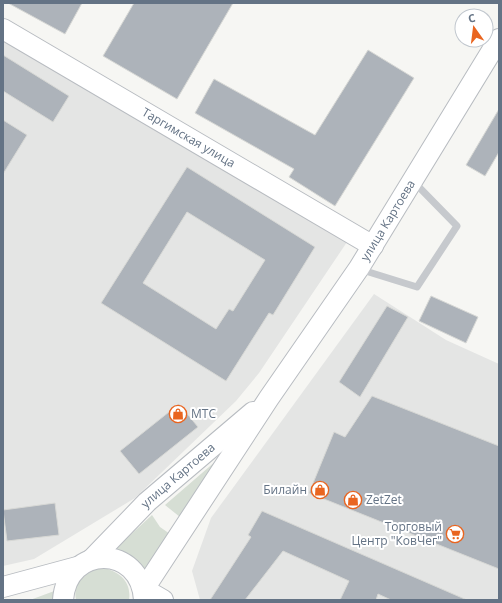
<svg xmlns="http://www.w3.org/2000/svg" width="502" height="603" viewBox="0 0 502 603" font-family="'Open Sans',sans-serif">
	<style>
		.built { fill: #e4e5e4 }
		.green { fill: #d6ded4 }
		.building { fill: #adb3ba; stroke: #d7d8d5; fill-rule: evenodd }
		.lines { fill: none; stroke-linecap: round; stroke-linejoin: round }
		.secondary-casing { stroke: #b8bcc1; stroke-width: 22 }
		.lane { stroke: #c6c9cd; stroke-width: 7 }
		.secondary { stroke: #fff; stroke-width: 20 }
		.labels { text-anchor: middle; stroke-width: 4; stroke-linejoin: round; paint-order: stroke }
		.street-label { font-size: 12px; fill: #647385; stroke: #fff }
		.poi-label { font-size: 12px; fill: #647385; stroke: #fff; text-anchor: start }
	</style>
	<rect width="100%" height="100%" fill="#f6f6f3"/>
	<!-- built -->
	<path class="built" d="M 3,38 L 347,242 L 259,373 L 236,401 L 135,498 L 34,559 L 3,566 Z
		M 374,294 L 446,340 L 499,364 L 499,600 L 200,600 L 192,571 L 211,518 Z"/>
	<!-- green -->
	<path class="green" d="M 231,448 L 180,517 L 165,505 Z
		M 152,515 L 160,527 L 170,534 L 142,572 L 113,551 Z
		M 103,568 C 119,571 132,582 129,600 L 76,600 C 72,582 87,570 103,568 Z
		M 57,590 L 53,600 L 30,600 Z"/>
	<!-- building -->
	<path class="building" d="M 8,3 L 82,3 L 65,34 Z
		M 134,3 L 233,3 L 177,99 L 103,56 Z
		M 368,50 L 414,78 L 335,206 L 289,177 L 294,169 L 195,113 L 214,79 L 315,135 Z
		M 3,55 L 69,96 L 53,122 L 3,91 Z
		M 499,109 L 499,152 L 485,176 L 466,165 Z
		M 3,120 L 27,135 L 3,174 Z
		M 187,167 L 315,247 L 273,315 L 269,313 L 226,381 L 101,303 ZM 187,212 L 265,260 L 233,311 L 229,309 L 216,329 L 143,283 Z
		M 431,296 L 478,317 L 466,343 L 419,321 Z
		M 387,306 L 408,317 L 360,397 L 339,382 Z
		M 372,396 L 499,446 L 499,569 L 309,493 L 334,432 L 345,437 Z
		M 179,404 L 198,427 L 139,474 L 120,451 Z
		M 55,503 L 59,535 L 7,541 L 3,510 Z
		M 262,511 L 467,600 L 391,600 L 378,594 L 376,600 L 340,600 L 349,581 L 283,551 L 245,600 L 210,600 L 251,537 L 248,535 Z"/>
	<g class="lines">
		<defs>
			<g id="secondary">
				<path id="s1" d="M 3,29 L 373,246"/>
				<path id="s2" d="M 92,559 L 147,502 L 253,412"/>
				<path d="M 3,587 L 77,567"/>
				<path d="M 63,600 C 67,544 141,544 144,600"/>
				<path id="s3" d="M 163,600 L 144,589 L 269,398 L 359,268 L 499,39"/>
			</g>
		</defs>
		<!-- secondary casing -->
		<use href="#secondary" class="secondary-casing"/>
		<!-- lane -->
		<path class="lane" d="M 359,269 L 417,287 L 457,226 L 413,181"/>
		<!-- secondary -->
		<use href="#secondary" class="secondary"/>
	</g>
	<!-- icons -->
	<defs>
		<symbol id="shop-ring" viewBox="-11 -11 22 22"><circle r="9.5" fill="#fff" stroke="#e96520" stroke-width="1.5"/><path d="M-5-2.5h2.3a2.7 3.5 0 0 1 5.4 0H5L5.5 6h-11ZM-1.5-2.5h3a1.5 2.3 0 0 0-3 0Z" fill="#e96520"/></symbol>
		<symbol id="supermarket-ring" viewBox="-11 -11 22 22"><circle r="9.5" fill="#fff" stroke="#e96520" stroke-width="1.5"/><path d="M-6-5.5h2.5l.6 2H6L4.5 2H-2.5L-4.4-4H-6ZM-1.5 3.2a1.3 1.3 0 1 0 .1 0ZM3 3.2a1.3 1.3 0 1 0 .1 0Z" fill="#e96520"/></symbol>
	</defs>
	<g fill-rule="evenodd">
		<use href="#shop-ring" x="168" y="404" width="20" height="20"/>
		<use href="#shop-ring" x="310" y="480" width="20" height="20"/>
		<use href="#shop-ring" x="343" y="490" width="20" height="20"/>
		<use href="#supermarket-ring" x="445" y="524" width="20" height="20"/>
	</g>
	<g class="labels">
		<!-- street labels -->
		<g class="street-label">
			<text dy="4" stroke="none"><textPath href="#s1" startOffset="215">Таргимская улица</textPath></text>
			<text dy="4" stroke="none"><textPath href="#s3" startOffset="464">улица Картоева</textPath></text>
			<text dy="4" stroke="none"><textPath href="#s2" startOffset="120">улица Картоева</textPath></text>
		</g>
		<!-- poi labels -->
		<g class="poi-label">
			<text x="191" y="418">МТС</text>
			<text x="307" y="494" text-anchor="end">Билайн</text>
			<text x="366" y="504">ZetZet</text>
			<text x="442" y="531" text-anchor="end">Торговый<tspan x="442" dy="14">Центр "КовЧег"</tspan></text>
		</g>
	</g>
	<!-- border -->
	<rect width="502" height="603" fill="none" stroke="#647385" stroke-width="8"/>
	<!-- north arrow -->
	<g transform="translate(474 28) rotate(346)"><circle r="19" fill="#ffffff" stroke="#c1c7ce"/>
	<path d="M0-3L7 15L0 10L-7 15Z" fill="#e96520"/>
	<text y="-6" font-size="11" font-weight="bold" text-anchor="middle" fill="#647385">С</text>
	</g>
</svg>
